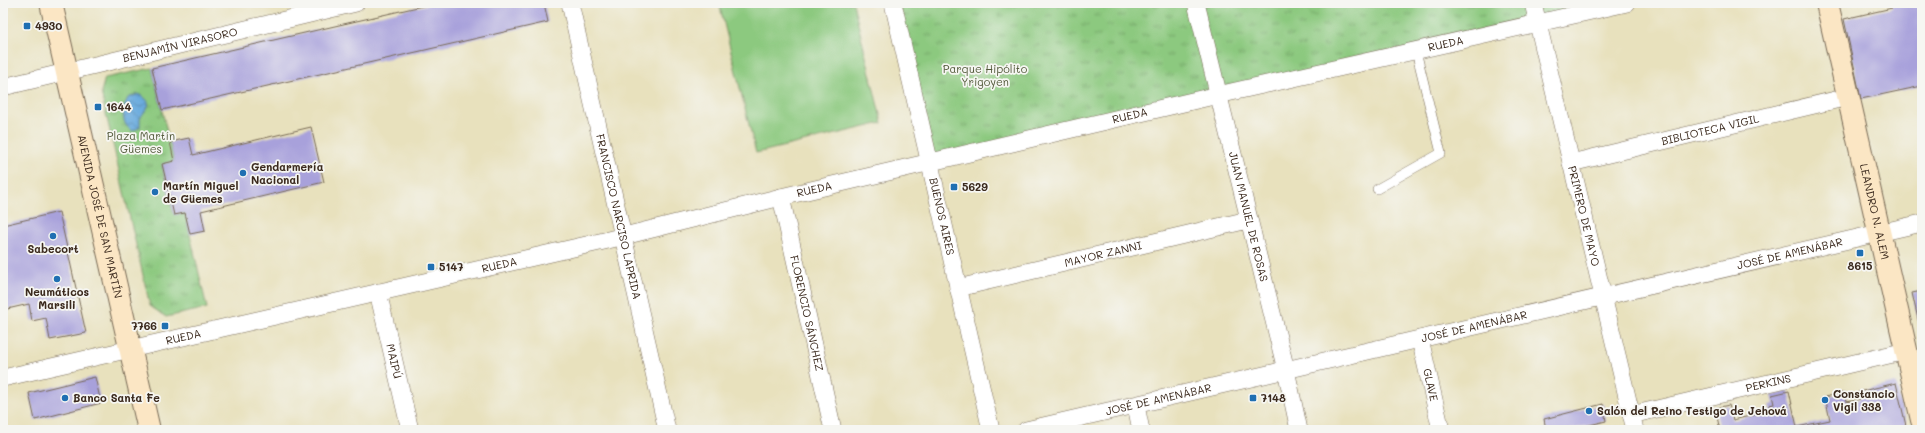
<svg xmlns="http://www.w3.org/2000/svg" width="1925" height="433" viewBox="0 0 1925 433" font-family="Mali,sans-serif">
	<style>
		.grass { fill: url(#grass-tufts); stroke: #647a4e }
		.pitch { fill: #8cc97f; stroke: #647a4e }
		.water { fill: url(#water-waves); stroke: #526a7e }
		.building { fill: #a8a1db }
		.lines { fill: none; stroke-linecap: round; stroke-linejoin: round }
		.lane-casing { stroke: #786a56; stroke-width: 10 }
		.street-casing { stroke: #786a56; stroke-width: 18 }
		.secondary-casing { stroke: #786a56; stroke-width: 24 }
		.lane { stroke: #fff; stroke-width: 9 }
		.street { stroke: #fff; stroke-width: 17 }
		.secondary { stroke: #fbe6c4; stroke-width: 22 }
		.poi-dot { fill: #1f6fb2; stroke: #f6f6f2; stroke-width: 1.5 }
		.labels { text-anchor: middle; stroke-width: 3.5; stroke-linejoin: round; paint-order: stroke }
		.poi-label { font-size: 11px; font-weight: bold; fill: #3b2a1e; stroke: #f6f6f2; text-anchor: start }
		.street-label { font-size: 11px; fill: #3b2a1e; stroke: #f6f6f2 }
		.park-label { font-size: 11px; fill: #535a3b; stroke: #f6f6f2 }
	</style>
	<defs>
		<pattern id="grass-tufts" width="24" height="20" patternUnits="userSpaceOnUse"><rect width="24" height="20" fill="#8cc97f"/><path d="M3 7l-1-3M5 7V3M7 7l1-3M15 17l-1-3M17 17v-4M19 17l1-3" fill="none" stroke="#74a367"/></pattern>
		<pattern id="water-waves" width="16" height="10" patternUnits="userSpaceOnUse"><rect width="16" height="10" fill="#6aabde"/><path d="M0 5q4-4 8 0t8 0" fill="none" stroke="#588bb3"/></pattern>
	</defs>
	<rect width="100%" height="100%" fill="#f6f6f2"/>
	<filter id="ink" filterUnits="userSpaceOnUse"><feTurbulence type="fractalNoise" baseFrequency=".025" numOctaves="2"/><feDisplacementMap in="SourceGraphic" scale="8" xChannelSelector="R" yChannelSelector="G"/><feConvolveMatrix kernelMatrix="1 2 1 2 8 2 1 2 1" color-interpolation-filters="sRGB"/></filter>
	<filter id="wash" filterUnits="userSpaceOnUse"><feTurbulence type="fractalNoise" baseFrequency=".012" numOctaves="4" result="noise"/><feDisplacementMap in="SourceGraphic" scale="16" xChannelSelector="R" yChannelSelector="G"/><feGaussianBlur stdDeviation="0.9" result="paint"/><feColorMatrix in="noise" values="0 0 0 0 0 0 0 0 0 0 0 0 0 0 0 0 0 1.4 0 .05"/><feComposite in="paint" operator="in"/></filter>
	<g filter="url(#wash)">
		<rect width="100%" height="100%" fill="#e8e1bd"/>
		<!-- grass -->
		<path class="grass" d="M 893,3 L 1627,3 L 930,163 Z
			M 152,68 L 174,161 L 162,165 L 174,215 L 185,213 L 207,308 L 166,317 L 150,306 L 101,92 L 105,78 Z"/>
		<!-- pitch -->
		<path class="pitch" d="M 719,3 L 853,3 L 882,123 L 756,153 Z"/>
		<!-- water -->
		<path class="water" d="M 138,94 C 158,104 144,109 140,119 L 140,127 L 133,131 C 120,125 122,108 128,98 Z"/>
		<g id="blocks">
			<!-- building -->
			<path class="building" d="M 435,3 L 544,3 L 548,22 L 162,110 L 152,68 Z
				M 1891,3 L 1922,3 L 1922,86 L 1861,99 L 1844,19 L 1892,8 Z
				M 311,127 L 324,182 L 201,211 L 205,231 L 190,234 L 185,213 L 174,215 L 162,164 L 174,161 L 170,142 L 189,138 L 193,155 Z
				M 59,212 L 86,333 L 50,340 L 46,318 L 32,321 L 29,304 L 3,310 L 3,225 Z
				M 1922,291 L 1922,332 L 1921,332 L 1912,293 Z
				M 95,377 L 101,403 L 35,420 L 29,393 Z
				M 1896,383 L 1907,430 L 1720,430 L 1715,408 L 1729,405 L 1733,420 L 1771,411 L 1769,405 L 1774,404 L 1772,395 L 1789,391 L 1797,427 L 1830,420 L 1825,397 L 1845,392 L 1847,402 L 1860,399 L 1858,392 Z
				M 1603,404 L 1606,421 L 1569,430 L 1546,430 L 1544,419 Z"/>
		</g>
	</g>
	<g filter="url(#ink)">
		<use href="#blocks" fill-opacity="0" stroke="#786a56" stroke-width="1"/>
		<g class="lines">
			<defs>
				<path id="lane" d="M 1377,189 L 1441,153 L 1416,51"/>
				<g id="street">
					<path id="s1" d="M 570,3 L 667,430"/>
					<path id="s2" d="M 893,3 L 991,430"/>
					<path id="s3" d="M 1196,3 L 1286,370 L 1299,430"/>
					<path id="s4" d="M 1533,3 L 1635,430"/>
					<path id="s5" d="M 3,87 L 356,3"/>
					<path id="s6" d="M 1571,163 L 1848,97"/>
					<path id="s7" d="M 781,197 L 833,430"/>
					<path id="s8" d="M 958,288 L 1248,220"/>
					<path id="s9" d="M 378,292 L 410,430"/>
					<path id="s10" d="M 1420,339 L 1441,430"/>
					<path id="s11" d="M 3,378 L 604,241 L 781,197 L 1218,95 L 1627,3"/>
					<path d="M 1136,406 L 1141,430"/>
					<path id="s12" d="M 1631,415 L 1906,351"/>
					<path id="s13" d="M 1026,430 L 1922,223"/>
				</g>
				<g id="secondary">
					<path id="s14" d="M 51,3 L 149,430"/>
					<path id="s15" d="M 1827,3 L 1922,420"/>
				</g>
			</defs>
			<!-- lane casing -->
			<use href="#lane" class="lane-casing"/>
			<!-- street casing -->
			<use href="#street" class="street-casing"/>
			<!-- secondary casing -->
			<use href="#secondary" class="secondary-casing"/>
			<!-- lane -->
			<use href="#lane" class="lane"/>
			<!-- street -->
			<use href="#street" class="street"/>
			<!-- secondary -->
			<use href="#secondary" class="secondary"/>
		</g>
	</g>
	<!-- markers -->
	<g class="poi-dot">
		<rect x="23" y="22" width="8" height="8" rx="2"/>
		<rect x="94" y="103" width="8" height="8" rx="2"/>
		<circle cx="243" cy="173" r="4"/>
		<rect x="950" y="183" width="8" height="8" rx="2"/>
		<circle cx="155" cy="192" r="4"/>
		<circle cx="53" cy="236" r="4"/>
		<rect x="1856" y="249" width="8" height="8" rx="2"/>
		<rect x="427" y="263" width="8" height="8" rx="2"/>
		<circle cx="57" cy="279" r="4"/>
		<rect x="161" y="322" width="8" height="8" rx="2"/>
		<circle cx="65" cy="398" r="4"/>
		<rect x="1249" y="394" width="8" height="8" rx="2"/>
		<circle cx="1825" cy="400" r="4"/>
		<circle cx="1589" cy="411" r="4"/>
	</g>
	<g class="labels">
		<!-- poi labels -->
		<g class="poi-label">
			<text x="35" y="30">4930</text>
			<text x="106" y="111">1644</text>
			<text x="251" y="171">Gendarmería<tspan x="251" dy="13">Nacional</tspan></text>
			<text x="163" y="190">Martín Miguel<tspan x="163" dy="13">de Güemes</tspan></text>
			<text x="962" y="191">5629</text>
			<text x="53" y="253" text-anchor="middle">Sabecort</text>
			<text x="1860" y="270" text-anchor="middle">8615</text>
			<text x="439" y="271">5147</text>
			<text x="57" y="296" text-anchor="middle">Neumáticos<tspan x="57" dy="13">Marsili</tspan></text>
			<text x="157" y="330" text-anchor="end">7766</text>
			<text x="1833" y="398">Constancio<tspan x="1833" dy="13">Vigil 338</tspan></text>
			<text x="73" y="402">Banco Santa Fe</text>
			<text x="1261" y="402">7148</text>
			<text x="1597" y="415">Salón del Reino Testigo de Jehová</text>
		</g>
		<!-- street labels -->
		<g class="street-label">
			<text dy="4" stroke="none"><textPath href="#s11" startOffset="1481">RUEDA</textPath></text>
			<text dy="4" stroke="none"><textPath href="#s5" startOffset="182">BENJAMÍN VIRASORO</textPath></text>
			<text dy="4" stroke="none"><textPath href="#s11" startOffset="1157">RUEDA</textPath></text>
			<text dy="4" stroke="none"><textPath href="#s6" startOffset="143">BIBLIOTECA VIGIL</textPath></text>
			<text dy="4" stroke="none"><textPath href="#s11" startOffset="833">RUEDA</textPath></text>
			<text dy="4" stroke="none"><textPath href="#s15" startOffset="214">LEANDRO N. ALEM</textPath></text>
			<text dy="4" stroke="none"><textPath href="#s14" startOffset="219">AVENIDA JOSÉ DE SAN MARTÍN</textPath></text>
			<text dy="4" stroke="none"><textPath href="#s1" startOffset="219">FRANCISCO NARCISO LAPRIDA</textPath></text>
			<text dy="4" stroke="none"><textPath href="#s2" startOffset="219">BUENOS AIRES</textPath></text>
			<text dy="4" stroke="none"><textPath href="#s3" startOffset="220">JUAN MANUEL DE ROSAS</textPath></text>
			<text dy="4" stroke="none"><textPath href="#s4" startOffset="219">PRIMERO DE MAYO</textPath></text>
			<text dy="4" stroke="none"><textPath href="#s8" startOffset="149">MAYOR ZANNI</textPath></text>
			<text dy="4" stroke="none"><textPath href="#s13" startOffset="784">JOSÉ DE AMENÁBAR</textPath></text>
			<text dy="4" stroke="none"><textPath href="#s11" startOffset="509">RUEDA</textPath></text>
			<text dy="4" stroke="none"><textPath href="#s7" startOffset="119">FLORENCIO SÁNCHEZ</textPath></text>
			<text dy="4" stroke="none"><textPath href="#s13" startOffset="460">JOSÉ DE AMENÁBAR</textPath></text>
			<text dy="4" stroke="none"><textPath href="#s11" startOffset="185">RUEDA</textPath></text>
			<text dy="4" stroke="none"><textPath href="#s9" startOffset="71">MAIPÚ</textPath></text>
			<text dy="4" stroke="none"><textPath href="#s12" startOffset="141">PERKINS</textPath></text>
			<text dy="4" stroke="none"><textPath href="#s10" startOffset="47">GLAVE</textPath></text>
			<text dy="4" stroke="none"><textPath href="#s13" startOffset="136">JOSÉ DE AMENÁBAR</textPath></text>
		</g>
		<!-- park labels -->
		<g class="park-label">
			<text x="985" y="73">Parque Hipólito<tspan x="985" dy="13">Yrigoyen</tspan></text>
			<text x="141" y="140">Plaza Martín<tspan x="141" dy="13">Güemes</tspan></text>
		</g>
	</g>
	<!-- margin -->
	<rect width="1925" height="433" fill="none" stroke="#f6f6f2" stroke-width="16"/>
</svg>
